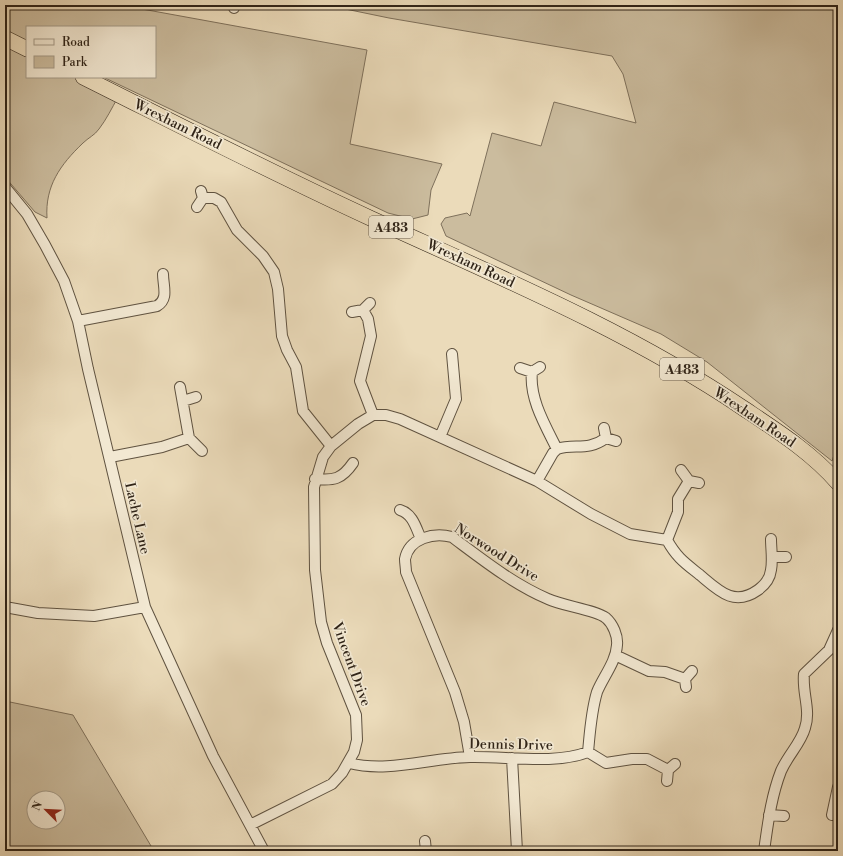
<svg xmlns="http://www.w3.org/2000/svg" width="843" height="856" viewBox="0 0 843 856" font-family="'Libre Bodoni',serif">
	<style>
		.green { fill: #cbbc9e; stroke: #7e705b; fill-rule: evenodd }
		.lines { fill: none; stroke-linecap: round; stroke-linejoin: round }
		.minor-casing { stroke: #5f5240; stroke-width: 12 }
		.highway-casing { stroke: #302418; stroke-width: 16 }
		.minor { stroke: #f2e8d2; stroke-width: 10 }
		.highway { stroke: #ebdbba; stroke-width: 15 }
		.labels { text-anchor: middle; stroke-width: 3.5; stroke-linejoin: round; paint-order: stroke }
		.shield { fill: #f2e8d2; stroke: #6a5f50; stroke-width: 1 }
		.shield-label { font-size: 13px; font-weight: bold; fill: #302418 }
		.street-label { font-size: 14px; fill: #302418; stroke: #f2e8d2 }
	</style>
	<rect width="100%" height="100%" fill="#ebdbba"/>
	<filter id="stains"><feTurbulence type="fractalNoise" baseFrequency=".005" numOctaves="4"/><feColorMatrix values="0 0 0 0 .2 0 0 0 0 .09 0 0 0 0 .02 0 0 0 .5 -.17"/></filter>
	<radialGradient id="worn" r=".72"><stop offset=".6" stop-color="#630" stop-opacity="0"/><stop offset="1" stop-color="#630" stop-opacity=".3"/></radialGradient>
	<!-- green -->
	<path class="green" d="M 5,5 L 120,5 L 367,50 L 350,144 L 442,164 L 431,190 L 428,215 L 412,219 L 388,213 L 103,77 L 155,77 L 155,27 L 27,27 L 27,41 L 5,31 Z
		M 326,5 L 838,5 L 838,443 L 832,461 L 707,362 L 661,334 L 571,295 L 446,236 L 441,224 L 445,218 L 467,213 L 470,216 L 492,133 L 541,146 L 554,102 L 636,123 L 623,74 L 612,56 L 389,18 Z
		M 5,38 L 27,49 L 27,77 L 80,77 L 118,97 C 112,108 106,120 99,129 C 95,135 88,138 83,143 C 60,165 45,186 47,218 L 35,212 L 5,177 Z
		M 5,701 L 73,715 L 154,851 L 5,851 ZM 34,798 L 58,798 L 58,822 L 34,822 Z"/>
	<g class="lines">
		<defs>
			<path id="minor" d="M 234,8 L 234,5
				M 5,187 L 27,214 L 45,245 L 64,281 L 78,321 L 88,369 L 145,607 L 213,756 L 264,851
				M 203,198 L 214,198 L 221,202 L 237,230 L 263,256 L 274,272 L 278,289 L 282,336 L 287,350 L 296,367 L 303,411 L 331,446
				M 197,207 L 203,198 L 201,191
				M 363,310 L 368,319 L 371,336 L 360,381 L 373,415
				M 352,312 L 363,310 L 370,303
				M 78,321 L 157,306 C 169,299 163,286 163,274
				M 520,368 L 532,372 L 540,367
				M 532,372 C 529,398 545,425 557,449 L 553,453 L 537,481
				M 180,387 L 189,438
				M 183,401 L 196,397
				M 604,428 L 606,438 L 616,441
				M 440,437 L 456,399 L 452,354
				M 557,449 C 575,443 587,452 606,438
				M 110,457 L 162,447 L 189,438 L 202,451
				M 681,470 L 689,481 L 699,483
				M 315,479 C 334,481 342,479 353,463
				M 400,510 C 413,514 416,528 421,539
				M 667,540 L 678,512 L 678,499 L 689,481
				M 772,557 L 786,557
				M 5,607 L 38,613 L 94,616 L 145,607
				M 615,655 L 649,671 L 665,672 L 685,679
				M 686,687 L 685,679 L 692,671
				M 470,757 L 464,722 L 455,692 L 406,572 C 406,568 405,563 405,559 C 409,538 434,532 452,537 C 483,560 513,584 548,599 C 563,606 596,610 606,618 C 613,624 618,636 617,645 C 616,662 603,677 597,692 C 591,712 590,732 588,752
				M 512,758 L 517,851
				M 349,763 C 388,773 429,758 470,757 C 506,756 554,765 588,752 L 606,763 L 632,759 L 647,759 L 668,770
				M 667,781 L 668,770 L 675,764
				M 769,815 L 784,816
				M 832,815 L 838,787
				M 250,825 L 332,784 L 342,773 L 354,752 L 357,740 L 356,715 L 327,643 L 321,622 L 315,570 L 314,487 L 323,457 L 331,446 L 358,424 L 373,415 L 386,415 L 400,419 L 537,481 L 591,514 L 630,534 L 667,540 C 677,558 685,563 700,575 C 719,591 734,607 758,590 C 765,585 770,578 771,570 C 773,560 771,549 771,539
				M 425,841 L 426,851
				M 764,851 C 768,823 771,797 781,771 C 788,755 801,743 805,728 C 811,710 802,693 804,674 L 829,650 L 838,630"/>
			<path id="highway" d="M 5,38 L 27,49
				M 83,77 C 179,125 274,174 370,218 C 497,276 627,330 743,408 C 776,430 811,452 838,483"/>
		</defs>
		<!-- minor casing -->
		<use href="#minor" class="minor-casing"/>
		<!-- highway casing -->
		<use href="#highway" class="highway-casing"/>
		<!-- minor -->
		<use href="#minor" class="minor"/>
		<!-- highway -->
		<use href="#highway" class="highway"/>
	</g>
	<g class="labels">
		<!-- shield labels -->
		<g class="shield">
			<rect x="369" y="216" width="44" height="22" rx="3"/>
			<rect x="660" y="358" width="44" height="22" rx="3"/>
		</g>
		<g class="shield-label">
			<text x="391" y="232">A483</text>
			<text x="682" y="374">A483</text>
		</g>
		<!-- street labels -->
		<g class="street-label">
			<text transform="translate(178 124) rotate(26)" y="5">Wrexham Road</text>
			<text transform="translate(471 263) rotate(25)" y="5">Wrexham Road</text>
			<text transform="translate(755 417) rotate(34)" y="5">Wrexham Road</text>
			<text transform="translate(138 518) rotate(77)" y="5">Lache Lane</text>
			<text transform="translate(497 552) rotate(32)" y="5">Norwood Drive</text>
			<text transform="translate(352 664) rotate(70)" y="5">Vincent Drive</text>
			<text transform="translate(511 744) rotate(1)" y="5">Dennis Drive</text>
		</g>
	</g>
	<!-- margin -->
	<rect width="843" height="856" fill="none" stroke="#ebdbba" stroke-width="20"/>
	<rect x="6" y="6" width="831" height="844" fill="none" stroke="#302418" stroke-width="2"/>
	<rect x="10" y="10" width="823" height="836" fill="none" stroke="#302418"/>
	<!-- legend -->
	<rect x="26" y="26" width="130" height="52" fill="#f2e8d2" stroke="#a49a88"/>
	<rect x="34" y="39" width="20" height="6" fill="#f2e8d2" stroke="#a49a88"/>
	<text x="62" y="46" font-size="12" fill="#302418">Road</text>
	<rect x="34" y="56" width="20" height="12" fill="#cbbc9e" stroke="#a49a88"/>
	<text x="62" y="66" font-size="12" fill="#302418">Park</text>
	<!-- north arrow -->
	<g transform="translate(46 810) rotate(294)"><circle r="19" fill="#f2e8d2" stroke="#a49a88"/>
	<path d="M0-3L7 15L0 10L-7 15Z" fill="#8f2418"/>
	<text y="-6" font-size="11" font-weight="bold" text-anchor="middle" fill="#302418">N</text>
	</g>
	<rect width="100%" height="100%" filter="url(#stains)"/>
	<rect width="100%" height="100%" fill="url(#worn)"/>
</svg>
